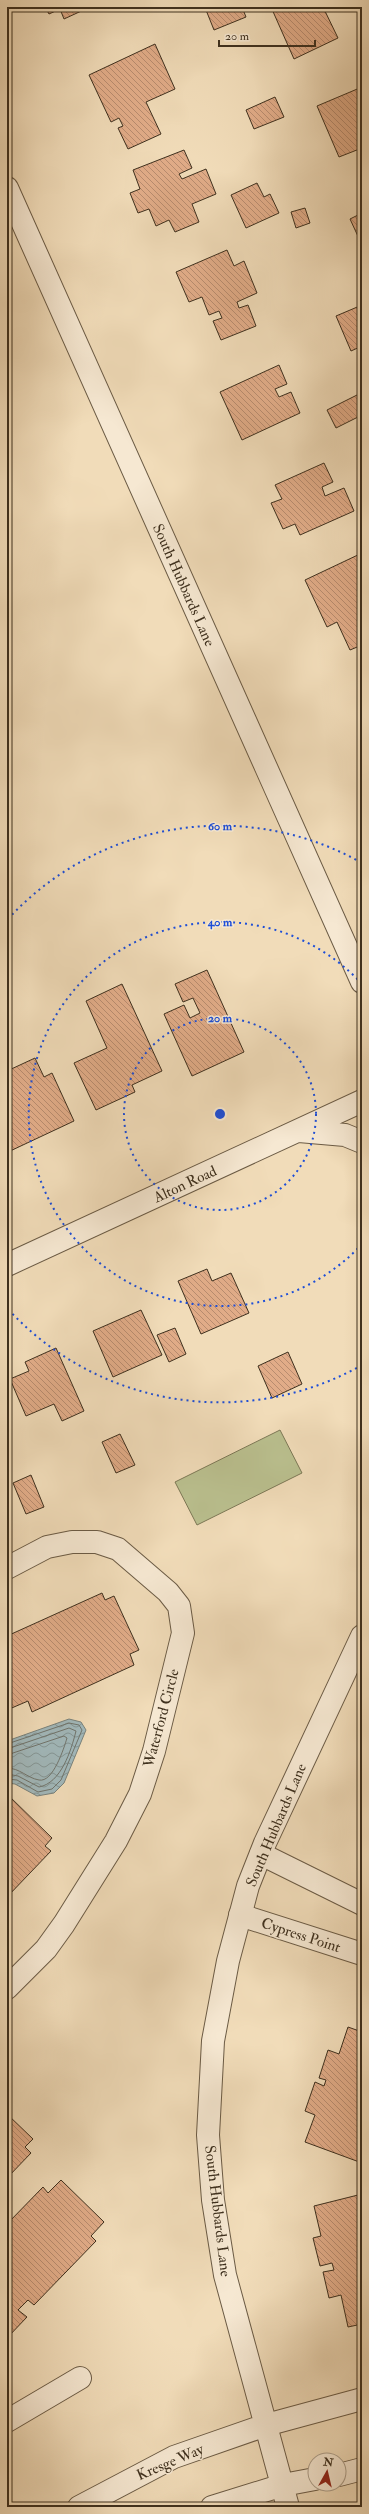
<svg xmlns="http://www.w3.org/2000/svg" width="369" height="2514" viewBox="0 0 369 2514" font-family="'IM FELL Double Pica',serif">
	<style>
		.pitch { fill: #bac08f; stroke: #7c7856 }
		.water { fill: url(#water-waves); stroke: #79827c }
		.lines { fill: none; stroke-linecap: round; stroke-linejoin: round }
		.shore { stroke: #70746c; stroke-width: 1 }
		.building { fill: url(#building-back-hatch); stroke: #3e301e }
		.minor-casing { stroke: #6b5b45; stroke-width: 24 }
		.tertiary-casing { stroke: #6b5b45; stroke-width: 24 }
		.minor { stroke: #f6e8d2; stroke-width: 22 }
		.tertiary { stroke: #f6e8d2; stroke-width: 22 }
		.ring { fill: none; stroke: #1d4ed8; stroke-width: 2; stroke-dasharray: 2 4 }
		.labels { text-anchor: middle; stroke-width: 3; stroke-linejoin: round; paint-order: stroke }
		.street-label { font-size: 15px; fill: #3e301e; stroke: #f6e8d2 }
		.centre { fill: #1d4ed8; stroke: #f6e8d2; stroke-width: 2 }
		.ring-label { font-size: 12px; text-anchor: middle; font-weight: bold; fill: #1d4ed8; stroke: #f6e8d2; stroke-width: 3; stroke-linejoin: round; paint-order: stroke }
	</style>
	<defs>
		<pattern id="water-waves" width="16" height="10" patternUnits="userSpaceOnUse"><rect width="16" height="10" fill="#a1b8bb"/><path d="M0 5q4-4 8 0t8 0" fill="none" stroke="#859697"/></pattern>
		<pattern id="building-back-hatch" width="6" height="6" patternUnits="userSpaceOnUse"><rect width="6" height="6" fill="#e1ac88"/><path d="M-1 5l2 2M0 0l6 6M5-1l2 2" fill="none" stroke="#b88c6f"/></pattern>
	</defs>
	<rect width="100%" height="100%" fill="#f1dcb9"/>
	<filter id="stains"><feTurbulence type="fractalNoise" baseFrequency=".005" numOctaves="4"/><feColorMatrix values="0 0 0 0 .2 0 0 0 0 .09 0 0 0 0 .02 0 0 0 .5 -.17"/></filter>
	<radialGradient id="worn" r=".72"><stop offset=".6" stop-color="#630" stop-opacity="0"/><stop offset="1" stop-color="#630" stop-opacity=".3"/></radialGradient>
	<!-- pitch -->
	<path class="pitch" d="M 280,1430 L 302,1473 L 197,1525 L 175,1482 Z"/>
	<!-- water -->
	<path class="water" d="M 69,1719 L 81,1722 L 86,1730 L 64,1783 L 54,1793 L 37,1796 L 15,1784 L 7,1783 L 7,1741 Z"/>
	<g class="lines">
		<!-- shore -->
		<path class="shore" d="M 7,1744 L 69,1723 L 79,1725 L 82,1730 L 61,1780 L 52,1789 L 38,1792 L 17,1780 L 7,1779
			M 7,1749 L 69,1728 L 76,1731 C 71,1751 61,1783 39,1787 L 18,1776 L 7,1774
			M 7,1755 L 64,1736 L 67,1738 C 64,1748 53,1783 39,1780 C 27,1778 20,1768 7,1768"/>
	</g>
	<!-- building -->
	<path class="building" d="M 45,7 L 90,7 L 64,19 L 60,9 L 49,14 Z
		M 213,7 L 242,7 L 246,17 L 214,30 L 206,10 Z
		M 271,7 L 323,7 L 338,38 L 294,59 Z
		M 155,44 L 175,89 L 146,102 L 161,134 L 128,149 L 118,128 L 123,126 L 119,118 L 111,122 L 89,75 Z
		M 362,87 L 362,148 L 339,157 L 317,106 Z
		M 275,97 L 284,117 L 254,129 L 246,110 Z
		M 184,150 L 192,168 L 179,174 L 182,179 L 206,169 L 216,194 L 192,204 L 199,222 L 175,232 L 169,220 L 156,226 L 149,209 L 138,213 L 130,193 L 140,189 L 133,170 Z
		M 257,183 L 264,197 L 270,194 L 279,213 L 246,228 L 231,195 Z
		M 305,208 L 310,223 L 296,228 L 291,212 Z
		M 362,213 L 362,245 L 350,219 Z
		M 227,250 L 234,266 L 244,261 L 257,293 L 237,302 L 239,308 L 248,305 L 256,326 L 221,340 L 213,321 L 222,318 L 219,311 L 209,315 L 202,297 L 189,302 L 176,272 Z
		M 362,305 L 362,346 L 351,351 L 336,316 Z
		M 279,365 L 287,384 L 275,389 L 279,397 L 291,392 L 300,413 L 242,440 L 220,392 Z
		M 361,393 L 362,415 L 336,428 L 327,410 Z
		M 324,463 L 333,482 L 322,487 L 325,496 L 344,488 L 354,511 L 300,535 L 295,524 L 283,529 L 271,503 L 282,499 L 275,485 Z
		M 362,553 L 362,645 L 350,650 L 337,622 L 327,627 L 305,580 Z
		M 207,970 L 244,1052 L 192,1076 L 164,1014 L 184,1005 L 190,1018 L 200,1013 L 193,998 L 183,1002 L 175,984 Z
		M 122,984 L 162,1071 L 132,1085 L 135,1092 L 96,1110 L 74,1063 L 107,1048 L 86,1001 Z
		M 35,1058 L 44,1077 L 52,1073 L 74,1121 L 8,1152 L 7,1071 Z
		M 207,1269 L 212,1281 L 231,1273 L 249,1313 L 201,1334 L 178,1281 Z
		M 141,1310 L 162,1355 L 113,1377 L 93,1331 Z
		M 175,1328 L 186,1354 L 169,1362 L 157,1335 Z
		M 56,1348 L 84,1411 L 62,1421 L 54,1404 L 26,1416 L 10,1379 L 29,1371 L 25,1362 Z
		M 288,1352 L 302,1384 L 272,1398 L 258,1366 Z
		M 120,1434 L 135,1465 L 116,1473 L 102,1442 Z
		M 31,1475 L 44,1507 L 26,1514 L 13,1483 Z
		M 102,1593 L 105,1600 L 114,1596 L 139,1650 L 130,1654 L 134,1665 L 32,1712 L 28,1701 L 7,1710 L 7,1636 Z
		M 8,1795 L 52,1838 L 45,1846 L 51,1851 L 7,1897 Z
		M 348,2027 L 362,2032 L 362,2163 L 305,2142 L 315,2115 L 305,2111 L 315,2082 L 324,2086 L 326,2080 L 319,2078 L 328,2050 L 339,2054 Z
		M 7,2114 L 33,2139 L 25,2147 L 31,2153 L 7,2178 Z
		M 61,2180 L 104,2222 L 91,2236 L 96,2241 L 34,2305 L 28,2300 L 18,2310 L 27,2317 L 7,2338 L 7,2224 L 43,2187 L 48,2193 Z
		M 362,2194 L 362,2324 L 348,2327 L 341,2295 L 329,2298 L 323,2272 L 334,2270 L 332,2263 L 320,2266 L 313,2238 L 321,2236 L 314,2206 Z"/>
	<g class="lines">
		<defs>
			<path id="minor" d="M 299,1131 L 345,1135 L 362,1142
				M 7,1265 L 362,1101
				M 7,1568 L 47,1547 L 72,1542 L 97,1542 L 118,1549 L 168,1592 L 179,1606 L 183,1633 L 154,1751 L 140,1794 L 116,1841 L 64,1924 L 46,1949 L 7,1988
				M 261,1854 L 362,1904
				M 240,1915 L 362,1954
				M 7,2421 L 80,2378"/>
			<path id="tertiary" d="M 7,188 L 362,982
				M 339,2475 L 362,2469
				M 79,2507 L 174,2457 L 266,2425 L 362,2399
				M 212,2507 L 283,2485 L 315,2479
				M 288,2507 L 225,2275 L 213,2200 L 208,2135 L 213,2041 L 228,1961 L 248,1886 L 265,1843 L 362,1636"/>
		</defs>
		<!-- minor casing -->
		<use href="#minor" class="minor-casing"/>
		<!-- tertiary casing -->
		<use href="#tertiary" class="tertiary-casing"/>
		<!-- minor -->
		<use href="#minor" class="minor"/>
		<!-- tertiary -->
		<use href="#tertiary" class="tertiary"/>
	</g>
	<!-- distance rings -->
	<g class="ring">
		<circle cx="220" cy="1114" r="96"/>
		<path d="M362 1244A192 192 0 1 1 362 984"/>
		<path d="M362 1365A288 288 0 0 1 8 1309M8 919A288 288 0 0 1 362 863"/>
	</g>
	<g class="labels">
		<!-- street labels -->
		<g class="street-label">
			<text transform="translate(184 585) rotate(66)" y="5">South Hubbards Lane</text>
			<text transform="translate(185 1184) rotate(-25)" y="5">Alton Road</text>
			<text transform="translate(161 1718) rotate(-75)" y="5">Waterford Circle</text>
			<text transform="translate(276 1825) rotate(-67)" y="5">South Hubbards Lane</text>
			<text transform="translate(301 1935) rotate(18)" y="5">Cypress Point</text>
			<text transform="translate(218 2211) rotate(83)" y="5">South Hubbards Lane</text>
			<text transform="translate(170 2462) rotate(-23)" y="5">Kresge Way</text>
		</g>
	</g>
	<circle cx="220" cy="1114" r="6" class="centre"/>
	<g class="ring-label">
		<text x="220" y="830">60 m</text>
		<text x="220" y="926">40 m</text>
		<text x="220" y="1022">20 m</text>
	</g>
	<!-- margin -->
	<rect width="369" height="2514" fill="none" stroke="#f1dcb9" stroke-width="24"/>
	<rect x="8" y="8" width="353" height="2498" fill="none" stroke="#3e301e" stroke-width="2"/>
	<rect x="12" y="12" width="345" height="2490" fill="none" stroke="#3e301e"/>
	<!-- north arrow -->
	<g transform="translate(327 2472) rotate(8)"><circle r="19" fill="#f6e8d2" stroke="#ac9e8a"/>
	<path d="M0-3L7 15L0 10L-7 15Z" fill="#8f2418"/>
	<text y="-6" font-size="11" font-weight="bold" text-anchor="middle" fill="#3e301e">N</text>
	</g>
	<!-- scale -->
	<path d="M219 40v6h96v-6" fill="none" stroke="#3e301e" stroke-width="2"/>
	<text x="225" y="40" font-size="12" fill="#3e301e" stroke="#f6e8d2" stroke-width="3" paint-order="stroke">20 m</text>
	<rect width="100%" height="100%" filter="url(#stains)"/>
	<rect width="100%" height="100%" fill="url(#worn)"/>
</svg>
